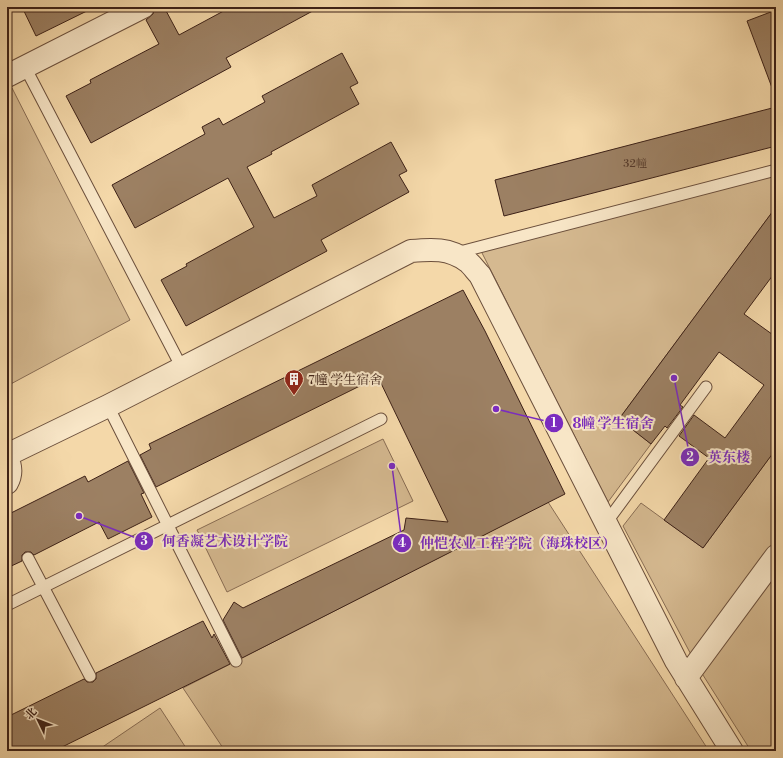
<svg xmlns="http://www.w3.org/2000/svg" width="783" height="758" viewBox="0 0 783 758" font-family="'Libre Bodoni','Noto Serif SC',serif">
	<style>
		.green { fill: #d5b990; stroke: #896d54 }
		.building { fill: #9c8063; stroke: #3d2117 }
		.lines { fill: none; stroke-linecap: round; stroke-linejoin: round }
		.service-casing { stroke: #6b4f3c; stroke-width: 13 }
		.minor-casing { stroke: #6b4f3c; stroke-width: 24 }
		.service { stroke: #f8e6c7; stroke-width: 11 }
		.minor { stroke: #f8e6c7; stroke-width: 22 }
		.labels { text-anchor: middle; stroke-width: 4; stroke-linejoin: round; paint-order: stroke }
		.number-label { font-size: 11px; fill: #55392a }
		.poi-label { font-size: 13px; fill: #3d2117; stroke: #f8e6c7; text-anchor: start }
		.leader { fill: none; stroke: #7b2cbf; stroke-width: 1.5 }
		.callout-dot { fill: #7b2cbf; stroke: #f8e6c7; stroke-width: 1.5 }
		.mark-label { font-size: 12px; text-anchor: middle; font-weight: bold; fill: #fff }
		.callout-label { font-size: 14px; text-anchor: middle; font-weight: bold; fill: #7b2cbf; stroke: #f8e6c7; stroke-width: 4; stroke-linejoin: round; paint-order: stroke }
	</style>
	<rect width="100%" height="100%" fill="#f4d8a9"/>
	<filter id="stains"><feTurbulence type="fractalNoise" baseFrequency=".005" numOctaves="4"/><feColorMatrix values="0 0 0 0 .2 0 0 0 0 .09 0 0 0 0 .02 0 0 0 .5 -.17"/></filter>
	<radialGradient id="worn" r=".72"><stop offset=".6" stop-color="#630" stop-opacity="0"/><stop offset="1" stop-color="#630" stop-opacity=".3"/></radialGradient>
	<!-- green -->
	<path class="green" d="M 12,88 L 130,320 L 7,386 L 7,91 Z
		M 776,170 L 776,207 L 619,419 L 651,444 L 608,502 L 479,247 Z
		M 383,439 L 413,501 L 227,592 L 197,530 Z
		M 776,449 L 776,751 L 751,751 L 696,664 L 623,526 L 641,503 L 703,548 Z
		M 548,502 L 709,751 L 225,751 L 183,688 Z
		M 160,708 L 188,751 L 103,751 L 101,748 Z"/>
	<!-- building -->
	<path class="building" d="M 22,7 L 95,7 L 36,36 Z
		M 155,7 L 164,7 L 179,35 L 231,7 L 320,7 L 226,58 L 231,67 L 91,143 L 66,96 L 91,83 L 90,80 L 159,44 L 146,20 L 153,14 Z
		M 776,10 L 776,92 L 774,93 L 747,21 Z
		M 342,53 L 358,83 L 350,87 L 359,104 L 271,152 L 272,154 L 247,167 L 274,218 L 317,196 L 312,185 L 391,142 L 407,171 L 399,175 L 409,192 L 321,240 L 327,251 L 186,326 L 161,280 L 187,266 L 186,264 L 254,227 L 228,178 L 135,228 L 112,185 L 205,134 L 202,127 L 219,118 L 223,125 L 265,102 L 262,96 Z
		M 776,107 L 776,146 L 504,216 L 495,180 Z
		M 776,207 L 776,271 L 744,314 L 776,337 L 776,449 L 703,548 L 664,520 L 709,458 L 679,436 L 694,415 L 725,438 L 764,385 L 719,352 L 680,405 L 683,407 L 667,428 L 665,426 L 651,444 L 619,419 Z
		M 463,290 L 485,331 L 565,494 L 242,658 L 223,620 L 234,602 L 243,608 L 404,530 L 406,518 L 448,522 L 378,377 L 156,487 L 140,455 L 151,449 L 149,444 Z
		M 128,461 L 144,493 L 141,494 L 152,517 L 108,539 L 99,522 L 34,555 L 31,552 L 25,552 L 22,555 L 22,561 L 7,568 L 7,515 L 85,476 L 88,482 Z
		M 203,621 L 212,638 L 214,634 L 230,664 L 54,751 L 7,751 L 7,717 L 84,679 L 87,682 L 93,682 L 96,679 L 96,673 Z"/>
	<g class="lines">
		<defs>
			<path id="service" d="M 25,67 L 182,368
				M 456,253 L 776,170
				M 108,406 L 236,661
				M 606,523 L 706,387
				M 28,558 L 90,676
				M 7,605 L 381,419"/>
			<path id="minor" d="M 7,76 L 143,7
				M 7,455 L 108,406 L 411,251 C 432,249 449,248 467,261 C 472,265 476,271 480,275 L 676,661 L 732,751
				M 7,458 C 11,466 12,474 7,483
				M 686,678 L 776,556"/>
		</defs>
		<!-- service casing -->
		<use href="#service" class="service-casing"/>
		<!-- minor casing -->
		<use href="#minor" class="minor-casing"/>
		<!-- service -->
		<use href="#service" class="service"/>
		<!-- minor -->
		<use href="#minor" class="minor"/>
	</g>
	<!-- icons -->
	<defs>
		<symbol id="building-pin" viewBox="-11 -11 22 30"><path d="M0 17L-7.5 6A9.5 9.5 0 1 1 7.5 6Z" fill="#8f2418" stroke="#f8e6c7"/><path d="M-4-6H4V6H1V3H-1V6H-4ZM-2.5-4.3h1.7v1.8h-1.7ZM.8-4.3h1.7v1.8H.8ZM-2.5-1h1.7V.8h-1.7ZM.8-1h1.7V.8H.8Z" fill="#fff"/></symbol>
	</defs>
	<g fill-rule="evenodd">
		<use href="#building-pin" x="283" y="368" width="22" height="30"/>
	</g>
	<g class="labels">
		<!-- number labels -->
		<g class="number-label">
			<text x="635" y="167">32幢</text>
		</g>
		<!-- poi labels -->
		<g class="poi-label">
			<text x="308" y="384">7幢 学生宿舍</text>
		</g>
	</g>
	<!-- callouts -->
	<path class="leader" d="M496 409L554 423M674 378L690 457M79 516L144 541M392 466L402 543"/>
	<g class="callout-dot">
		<circle cx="496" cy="409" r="4"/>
		<circle cx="674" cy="378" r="4"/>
		<circle cx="79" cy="516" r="4"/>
		<circle cx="392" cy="466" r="4"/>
		<circle cx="554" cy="423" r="10"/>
		<circle cx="690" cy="457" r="10"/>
		<circle cx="144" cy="541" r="10"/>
		<circle cx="402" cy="543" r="10"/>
	</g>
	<g class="mark-label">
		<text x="554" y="427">1</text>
		<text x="690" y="461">2</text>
		<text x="144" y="545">3</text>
		<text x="402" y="547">4</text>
	</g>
	<g class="callout-label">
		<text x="613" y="428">8幢 学生宿舍</text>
		<text x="729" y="462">英东楼</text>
		<text x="225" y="546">何香凝艺术设计学院</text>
		<text x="518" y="548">仲恺农业工程学院（海珠校区）</text>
	</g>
	<!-- margin -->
	<rect width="783" height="758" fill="none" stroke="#f4d8a9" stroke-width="24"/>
	<rect x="8" y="8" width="767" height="742" fill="none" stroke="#3d2117" stroke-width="2"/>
	<rect x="12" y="12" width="759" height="734" fill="none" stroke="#3d2117"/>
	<!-- north arrow -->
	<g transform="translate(38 720) rotate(313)" stroke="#f8e6c7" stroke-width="3" paint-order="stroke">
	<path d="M0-3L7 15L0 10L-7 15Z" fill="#3d2117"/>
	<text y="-6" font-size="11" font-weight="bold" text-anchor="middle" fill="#3d2117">北</text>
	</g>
	<rect width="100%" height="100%" filter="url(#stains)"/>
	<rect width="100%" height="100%" fill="url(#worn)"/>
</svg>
